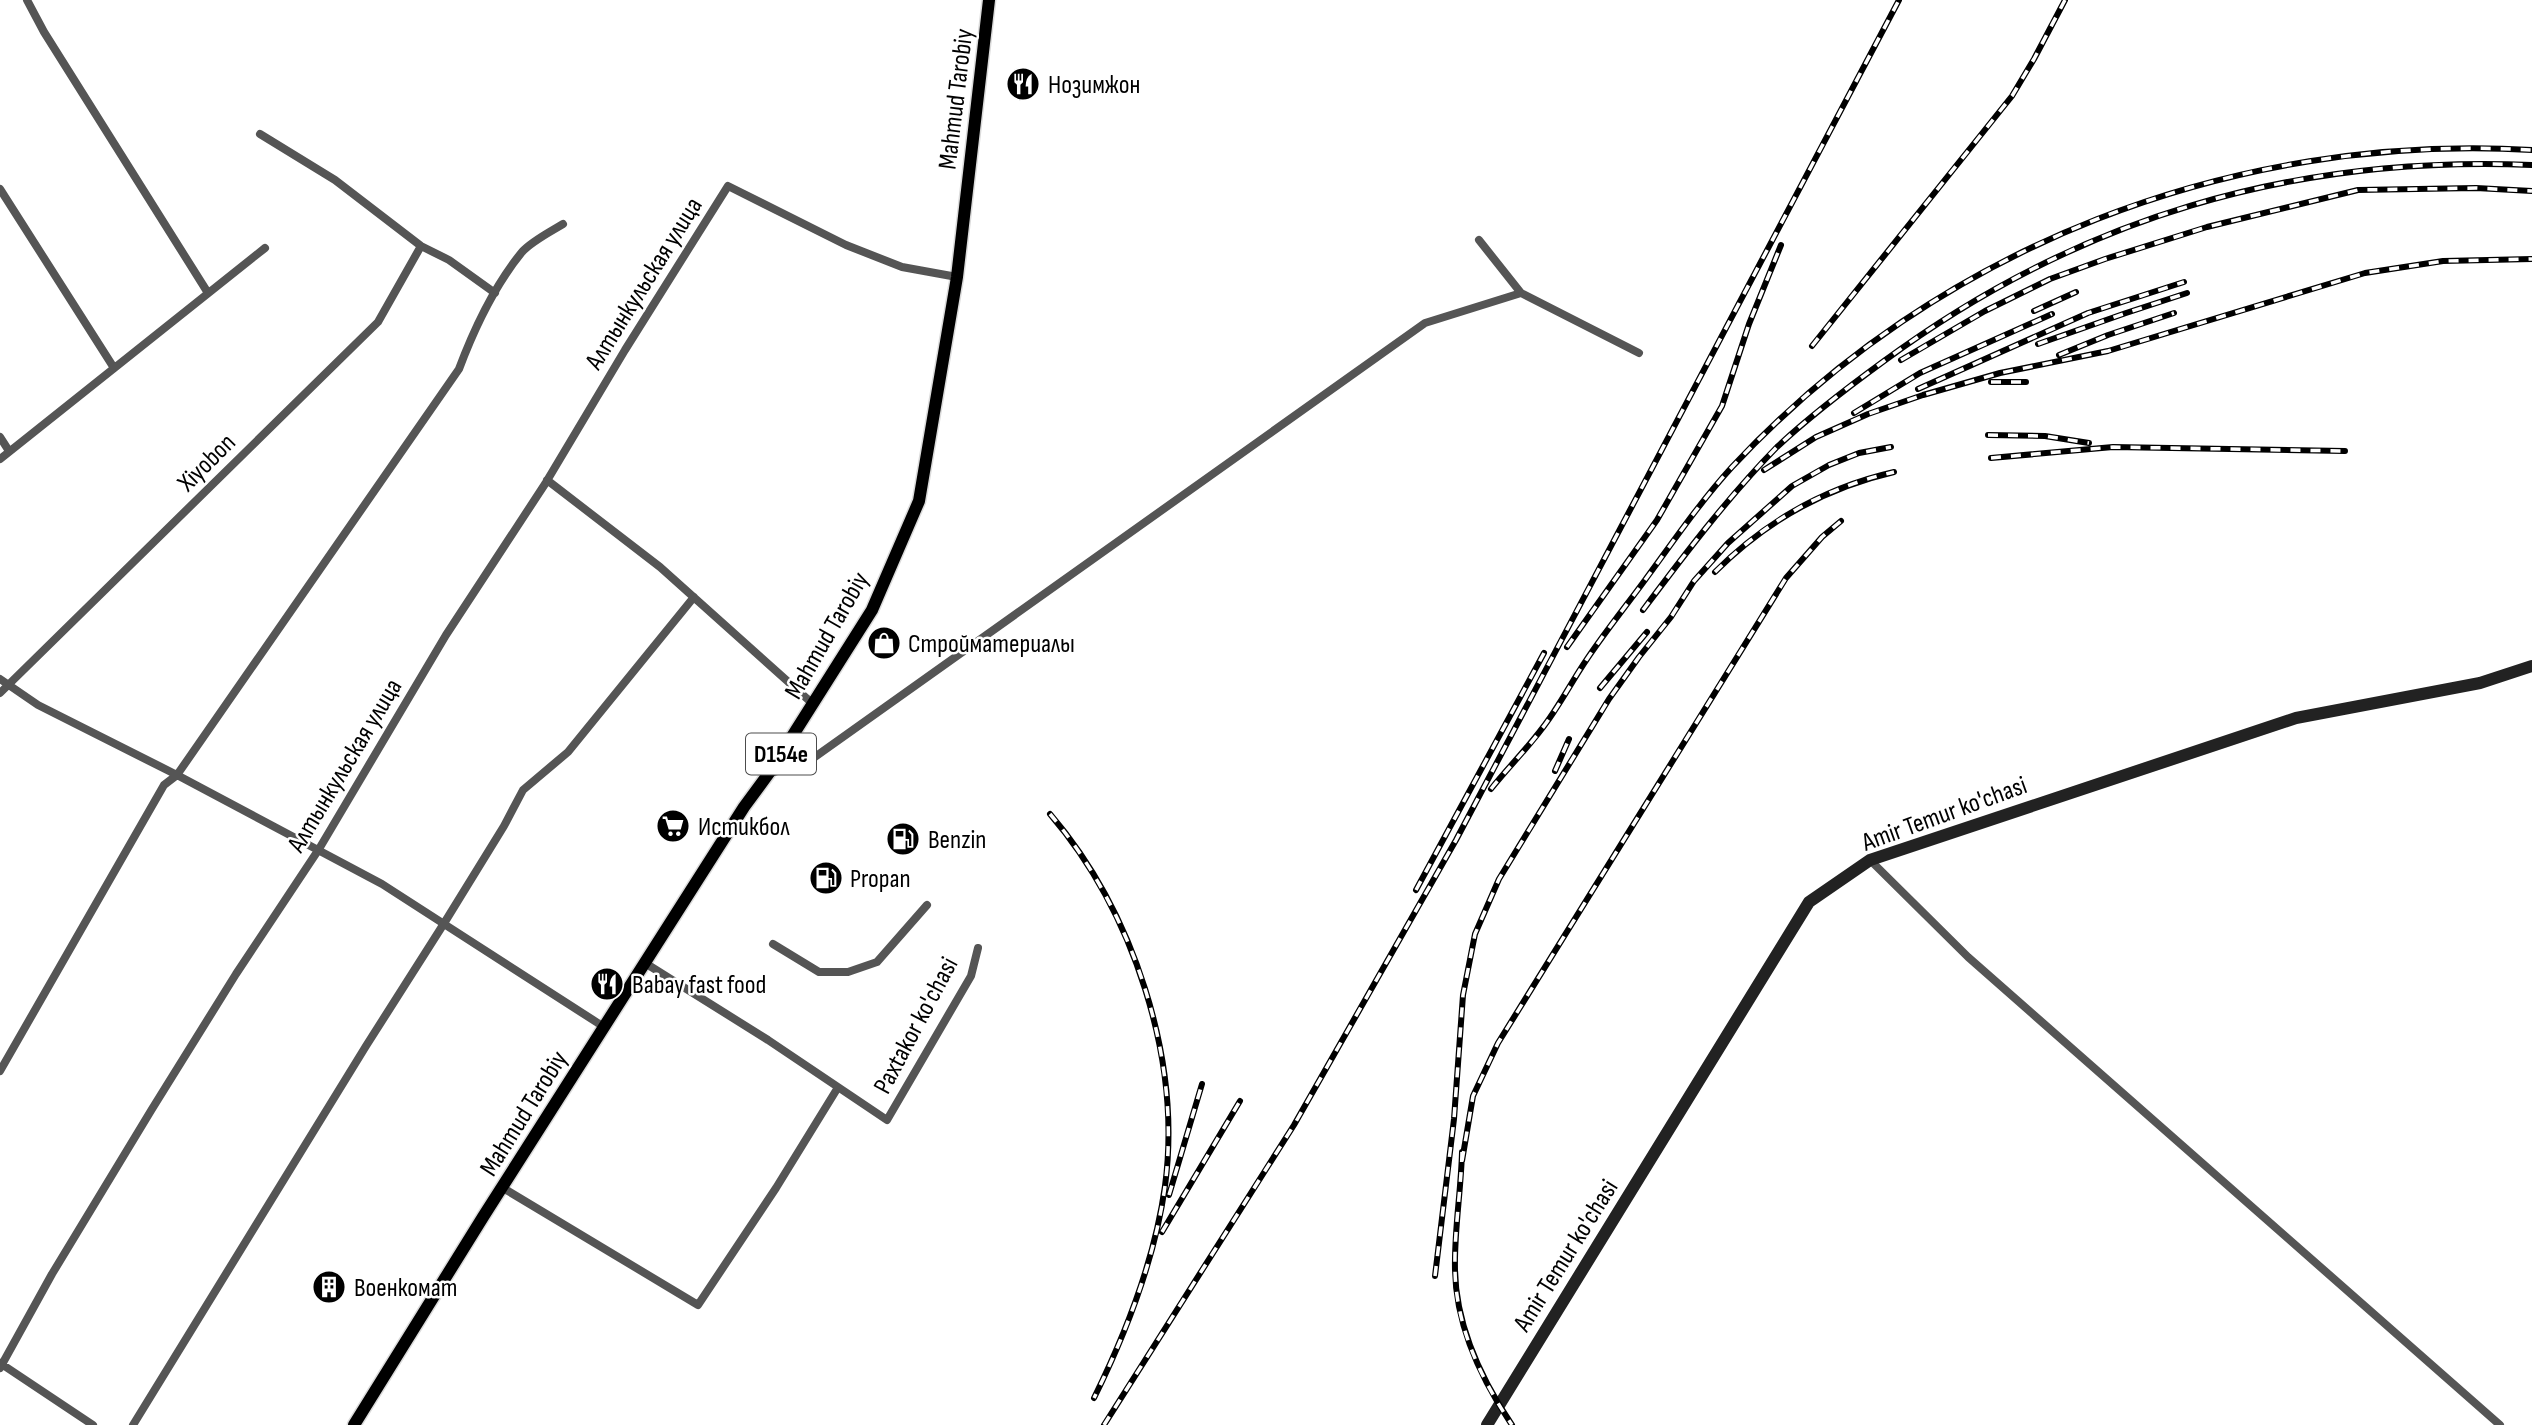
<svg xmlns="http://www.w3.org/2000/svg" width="2532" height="1425" viewBox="0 0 2532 1425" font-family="'Sofia Sans Condensed',sans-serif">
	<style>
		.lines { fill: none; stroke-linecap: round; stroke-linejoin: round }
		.primary-casing { stroke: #dbdbdb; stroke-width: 15 }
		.street { stroke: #555; stroke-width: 8 }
		.secondary { stroke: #222; stroke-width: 12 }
		.primary { stroke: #000; stroke-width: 12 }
		.rail-casing { stroke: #000; stroke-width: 6 }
		.rail { stroke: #fff; stroke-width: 3.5; stroke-dasharray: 10; stroke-linecap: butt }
		.labels { text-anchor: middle; stroke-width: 5; stroke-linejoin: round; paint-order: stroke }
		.shield { fill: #fff; stroke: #4c4c4c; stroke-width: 2 }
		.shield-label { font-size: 24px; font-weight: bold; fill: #000 }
		.poi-label { font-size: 26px; fill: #000; stroke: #fff; text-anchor: start }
		.street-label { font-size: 26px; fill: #000; stroke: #fff }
	</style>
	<rect width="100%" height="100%" fill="#fff"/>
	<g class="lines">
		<defs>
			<path id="primary" d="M 354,1425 L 483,1217 L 744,807 L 769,773 L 872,610 L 919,501 L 957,277 L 989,0"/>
		</defs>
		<!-- primary casing -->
		<use href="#primary" class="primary-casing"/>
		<!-- street -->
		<path class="street" d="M 27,0 L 44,32 L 208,293
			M 260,134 L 335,180 L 421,246 L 449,260 L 495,293
			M 0,189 L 114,368
			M 1479,240 L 1521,293
			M 0,437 L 9,451
			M 0,459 L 265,248
			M 547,480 L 660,567 L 813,704
			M 0,679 L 38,705 L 177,775 L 382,884 L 604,1027
			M 0,693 L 378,322 L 421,246
			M 769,773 L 805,764 L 1425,323 L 1521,293 L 1639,353
			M 1870,860 L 1968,957 L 2500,1425
			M 773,944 L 819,972 L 848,972 L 877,962 L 927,905
			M 645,963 L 768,1040 L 887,1120 L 971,976 L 978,948
			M 0,1071 L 164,785 L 177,775 L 459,369 C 474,329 495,285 522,252 C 532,241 550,232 563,224
			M 503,1188 L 698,1305 L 776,1188 L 837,1089
			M 0,1363 L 93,1425
			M 0,1368 L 52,1274 L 152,1109 L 236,974 L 319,849 L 446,635 L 545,484 L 625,350 L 728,186 L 846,245 L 902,267 L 957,277
			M 133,1425 L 366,1046 L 443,925 L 504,826 L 523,790 L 568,752 L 694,597"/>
		<!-- secondary -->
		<path class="secondary" d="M 1487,1425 L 1809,902 L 1870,860 L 2296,718 L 2480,683 L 2532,666"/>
		<!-- primary -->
		<use href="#primary" class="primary"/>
		<defs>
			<path id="rail" d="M 2034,311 L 2076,292
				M 2038,344 L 2126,313 L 2187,293
				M 1812,346 L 2012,96 L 2034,59 L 2065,0
				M 2059,355 L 2108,335 L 2174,313
				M 1901,360 L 1985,311 L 2050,279 L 2105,259 L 2207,227 L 2358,190 L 2476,188 L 2532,191
				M 1991,382 L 2026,382
				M 1918,389 L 2088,313 L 2184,282
				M 1854,413 L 1920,373 L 2052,314
				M 1988,435 L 2045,436 L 2089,443
				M 1991,458 L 2113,447 L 2345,451
				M 1764,470 L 1816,437 L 1868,414 L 1923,395 L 2000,373 L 2108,351 L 2365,273 L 2443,261 L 2532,259
				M 1715,572 C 1766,521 1824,488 1894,472
				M 1643,610 C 1685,554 1728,497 1777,447 C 1810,416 1847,388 1884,361 C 2078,218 2292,155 2532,165
				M 1567,647 L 1657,520 L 1722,406 L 1749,324 L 1781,245
				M 1600,688 L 1647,632
				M 1555,771 L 1569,739
				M 1491,789 C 1510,765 1532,744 1549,719 C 1563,699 1574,678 1587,659 C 1605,632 1626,606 1645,580 C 1673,542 1700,502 1732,467 C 1938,246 2232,133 2532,150
				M 1050,814 C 1133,911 1182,1059 1165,1186 C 1155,1259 1126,1333 1094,1398
				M 1416,890 L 1544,653
				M 1462,1152 C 1461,1192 1454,1231 1455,1270 C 1456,1327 1481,1379 1512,1425
				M 1462,1161 L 1473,1096 L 1498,1043 L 1786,578 L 1822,537 L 1841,521
				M 1169,1195 L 1202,1084
				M 1162,1232 L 1240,1101
				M 1435,1276 L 1454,1119 L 1463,995 L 1475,934 L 1499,879 L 1609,699 L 1639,657 L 1671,617 L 1694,581 L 1728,543 L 1792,486 L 1829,465 L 1859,453 L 1891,447
				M 1104,1425 L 1294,1125 L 1456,840 L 1899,0"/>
		</defs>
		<!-- rail casing -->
		<use href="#rail" class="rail-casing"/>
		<!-- rail -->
		<use href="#rail" class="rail"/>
	</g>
	<!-- icons -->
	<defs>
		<symbol id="restaurant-disc" viewBox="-11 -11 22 22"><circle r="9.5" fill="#000" stroke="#fff"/><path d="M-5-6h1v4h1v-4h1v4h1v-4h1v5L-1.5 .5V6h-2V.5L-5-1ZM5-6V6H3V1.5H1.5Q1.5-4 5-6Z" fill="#fff"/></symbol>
		<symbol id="shop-disc" viewBox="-11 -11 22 22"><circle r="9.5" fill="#000" stroke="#fff"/><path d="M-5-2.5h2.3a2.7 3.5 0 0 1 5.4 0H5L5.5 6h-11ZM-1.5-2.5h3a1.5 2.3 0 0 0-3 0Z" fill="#fff"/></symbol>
		<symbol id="supermarket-disc" viewBox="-11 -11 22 22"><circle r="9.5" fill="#000" stroke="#fff"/><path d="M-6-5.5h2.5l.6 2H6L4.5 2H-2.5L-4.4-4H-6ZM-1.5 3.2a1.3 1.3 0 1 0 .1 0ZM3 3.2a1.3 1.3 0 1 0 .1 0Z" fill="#fff"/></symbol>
		<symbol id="fuel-disc" viewBox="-11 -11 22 22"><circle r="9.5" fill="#000" stroke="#fff"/><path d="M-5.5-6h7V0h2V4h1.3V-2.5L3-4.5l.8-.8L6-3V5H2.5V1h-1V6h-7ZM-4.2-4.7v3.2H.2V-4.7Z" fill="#fff"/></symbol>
		<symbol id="building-disc" viewBox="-11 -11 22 22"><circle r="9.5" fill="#000" stroke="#fff"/><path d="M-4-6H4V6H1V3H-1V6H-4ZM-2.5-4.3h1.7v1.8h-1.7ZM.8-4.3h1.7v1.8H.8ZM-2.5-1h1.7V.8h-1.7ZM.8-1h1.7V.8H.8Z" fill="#fff"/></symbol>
	</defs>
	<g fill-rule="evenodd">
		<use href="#restaurant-disc" x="1004" y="65" width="38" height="38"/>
		<use href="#shop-disc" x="865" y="624" width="38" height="38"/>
		<use href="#supermarket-disc" x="654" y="807" width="38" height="38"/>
		<use href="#fuel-disc" x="884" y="820" width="38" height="38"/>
		<use href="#fuel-disc" x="807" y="859" width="38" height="38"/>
		<use href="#restaurant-disc" x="588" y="965" width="38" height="38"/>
		<use href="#building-disc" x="310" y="1268" width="38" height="38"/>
	</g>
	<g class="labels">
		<!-- shield labels -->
		<rect class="shield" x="746" y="733.5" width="70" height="41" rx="5"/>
		<g class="shield-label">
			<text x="781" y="762">D154e</text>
		</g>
		<!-- poi labels -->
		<g class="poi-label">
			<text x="1048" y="93">Нозимжон</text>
			<text x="908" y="652">Стройматериалы</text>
			<text x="698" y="835">Истикбол</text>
			<text x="928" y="848">Benzin</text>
			<text x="850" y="887">Propan</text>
			<text x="632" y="993">Babay fast food</text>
			<text x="354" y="1296">Военкомат</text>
		</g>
		<!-- street labels -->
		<g class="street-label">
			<text transform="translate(955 99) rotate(-83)" y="9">Mahmud Tarobiy</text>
			<text transform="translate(643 283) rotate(-58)" y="9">Алтынкульская улица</text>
			<text transform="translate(206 462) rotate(-45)" y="9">Xiyobon</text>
			<text transform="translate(826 635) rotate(-60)" y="9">Mahmud Tarobiy</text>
			<text transform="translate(344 765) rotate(-59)" y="9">Алтынкульская улица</text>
			<text transform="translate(1944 813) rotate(-20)" y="9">Amir Temur ko'chasi</text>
			<text transform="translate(915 1025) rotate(-62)" y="9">Paxtakor ko'chasi</text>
			<text transform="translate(523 1113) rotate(-58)" y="9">Mahmud Tarobiy</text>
			<text transform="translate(1565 1255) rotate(-58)" y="9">Amir Temur ko'chasi</text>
		</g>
	</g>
</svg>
